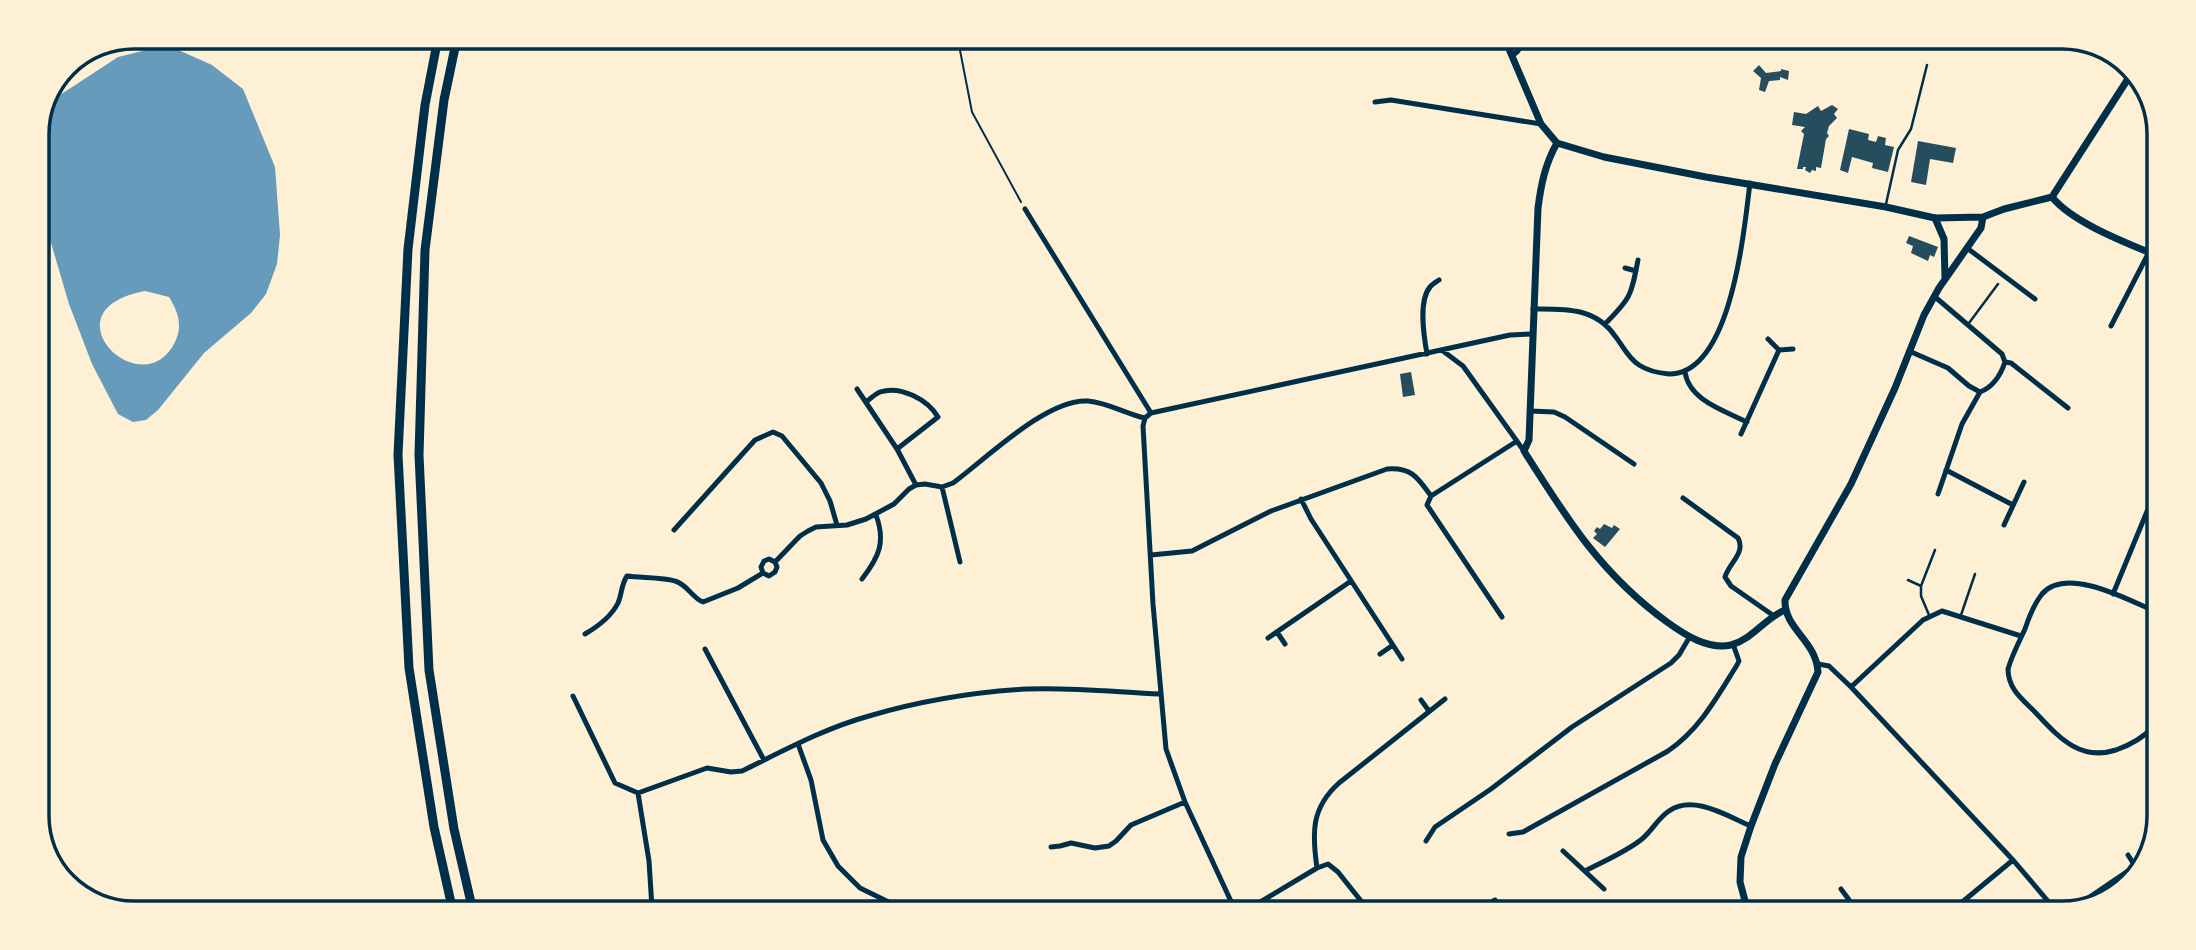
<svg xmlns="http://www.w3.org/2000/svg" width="2196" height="950" viewBox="0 0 2196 950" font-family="'Titillium Web',sans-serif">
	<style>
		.water { fill: #669bbc; fill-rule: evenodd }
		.building { fill: #264d5e }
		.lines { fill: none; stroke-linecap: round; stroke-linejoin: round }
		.path { stroke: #003049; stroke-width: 2 }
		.service { stroke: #003049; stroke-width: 2.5 }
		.minor { stroke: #003049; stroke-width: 5 }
		.tertiary { stroke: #003049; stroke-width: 7 }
		.trunk { stroke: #003049; stroke-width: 9 }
		.rim { fill: none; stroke: #003049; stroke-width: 3.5 }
	</style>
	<rect width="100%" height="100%" fill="#fdf0d5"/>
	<!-- water -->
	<path class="water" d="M 167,45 L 212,65 L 243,89 L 275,167 L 280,235 L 277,264 L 266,294 L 251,313 L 204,353 L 158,410 L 146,420 L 133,422 L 118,414 L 92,364 L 69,304 L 37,195 L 37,133 L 60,95 L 118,57 ZM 145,291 L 169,297 C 178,311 183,326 175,342 C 143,408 42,310 145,291 Z"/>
	<!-- building -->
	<path class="building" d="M 1759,65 L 1766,73 L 1781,71 L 1781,69 L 1789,71 L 1788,80 L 1780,77 L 1780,80 L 1769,81 L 1765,92 L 1759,90 L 1761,78 L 1753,71 Z
		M 1832,105 L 1838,109 L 1834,114 L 1837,118 L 1829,126 L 1827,133 L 1829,136 L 1826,139 L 1821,168 L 1816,167 L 1816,171 L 1812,170 L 1810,173 L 1805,170 L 1806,167 L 1803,167 L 1803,169 L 1797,169 L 1804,134 L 1801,131 L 1805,127 L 1792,125 L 1794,112 L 1806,114 L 1818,106 L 1821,111 Z
		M 1849,129 L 1869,134 L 1868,140 L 1876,142 L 1878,136 L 1886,138 L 1885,145 L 1894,147 L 1888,172 L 1872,168 L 1873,163 L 1852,157 L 1848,173 L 1840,170 Z
		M 1918,141 L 1956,148 L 1953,163 L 1930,159 L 1926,185 L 1911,182 Z
		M 1909,236 L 1938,247 L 1934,257 L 1930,255 L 1928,261 L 1911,253 L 1913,246 L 1906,243 Z
		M 1411,372 L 1415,395 L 1403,397 L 1400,374 Z
		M 1604,524 L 1612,528 L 1614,525 L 1620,529 L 1605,547 L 1593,538 L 1597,534 L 1594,531 L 1597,527 L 1600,529 Z"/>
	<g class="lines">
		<!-- path -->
		<path class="path" d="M 958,40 L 972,112 L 1021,202"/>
		<!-- service -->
		<path class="service" d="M 1886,204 L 1898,150 L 1911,129 L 1927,65
			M 1969,323 L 1998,284
			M 1908,580 L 1921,586 L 1921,596 L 1929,615
			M 1921,586 L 1935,550
			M 1961,615 L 1975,574
			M 174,906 L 175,904"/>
		<!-- minor -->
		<path class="minor" d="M 1512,56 L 1518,51 L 1522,42
			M 1375,102 L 1391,100 L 1541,124
			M 1025,209 L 1151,413
			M 1967,248 L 2035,299
			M 1625,268 L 1636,271
			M 1533,309 C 1565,309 1595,307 1615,336 C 1623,346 1628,358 1639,365 C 1648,371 1658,373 1669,374 C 1732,374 1744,229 1750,183
			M 1605,324 C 1631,298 1631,296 1638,260
			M 2111,326 L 2149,252
			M 1768,339 L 1779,350 L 1793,349
			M 1443,351 L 1463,366 L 1524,451
			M 1909,351 L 1948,368 L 1969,386 L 1980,392 C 1993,387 2001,374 2005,362 L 2002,354 L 1934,296
			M 1427,354 C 1424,337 1418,301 1430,287 C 1432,284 1436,282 1439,280
			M 2005,362 L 2011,363 L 2068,408
			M 1685,372 C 1689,400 1723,410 1747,422
			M 857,389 L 897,449 L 916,485
			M 866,402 C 870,399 875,394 880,392 C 901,385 928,400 938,417 L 897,449
			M 1530,411 L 1554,412 L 1565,417 L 1634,464
			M 1145,418 L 1143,426 L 1153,604 L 1166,749 L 1185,802 L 1235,910
			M 1145,418 L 1151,413 L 1510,335 L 1532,334
			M 1741,434 L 1779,350
			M 1946,470 L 2013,505
			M 942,487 L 960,562
			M 1938,494 L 1962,424 L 1980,392
			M 1683,498 L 1738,538 C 1746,553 1729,563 1725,577 L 1731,586 L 1774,616
			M 1301,499 L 1311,519 L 1402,659
			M 2004,525 L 2024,482
			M 674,530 L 755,440 L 773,432 L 782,436 L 821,483 L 830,501 L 837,525
			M 1151,555 L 1192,551 L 1271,511 L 1387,469 C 1412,467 1418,478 1431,496
			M 775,562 L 769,559 L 764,561 L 761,567 L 763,573 L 769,576 L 775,572 L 777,567 L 775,562 L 800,536 L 808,531 L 816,527 L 847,525 L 866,519 L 894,504 L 909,489 L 916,485 L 925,484 L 942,487 L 953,483 C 986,459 1047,398 1088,401 C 1109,403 1126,414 1145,418
			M 862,579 C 879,557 886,542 876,515
			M 2113,594 L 2155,492
			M 1502,617 L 1427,505 L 1431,496 L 1517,441
			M 1277,632 L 1285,644
			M 585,634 C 597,627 611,617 618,603 C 622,594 621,585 627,576 C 641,578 663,577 675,581 C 687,584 692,598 703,602 L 738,588 L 763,573
			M 1268,638 L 1351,581
			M 705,649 L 764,760
			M 1380,654 L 1393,645
			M 1818,664 L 1829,666 L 1851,687 L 2013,860 L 2058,913
			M 1851,687 L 1923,620 L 1942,611 L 2021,636
			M 573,696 L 615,783 L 638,793
			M 1421,700 L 1429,711
			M 2153,727 C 2143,738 2130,745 2116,750 C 2078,762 2057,735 2033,710 C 2021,698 2008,688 2008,669 C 2012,655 2019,642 2025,629 C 2029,617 2034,604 2042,594 C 2066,566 2127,599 2154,611
			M 798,744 L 811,780 L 823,840 L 838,866 L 860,888 L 903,909
			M 638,793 L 707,768 L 731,772 L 742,771 C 783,751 825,728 869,716 C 920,701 975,692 1027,689 C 1071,687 1116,692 1160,694
			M 638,793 L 649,861 L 652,908
			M 1509,834 L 1523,832 L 1668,751 C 1700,729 1717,697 1737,665 L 1739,661 L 1733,644
			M 1426,841 L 1435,827 L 1491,789 L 1572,727 L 1671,663 L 1679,655 L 1689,638
			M 1051,847 L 1060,846 L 1071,843 L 1095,848 L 1109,846 L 1116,841 L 1131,825 L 1185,802
			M 1563,851 L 1604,889
			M 2128,855 L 2135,866
			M 1317,868 C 1312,833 1311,808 1339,783 L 1445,699
			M 1585,871 C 1604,861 1626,852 1642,839 C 1652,831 1658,818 1669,811 C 1693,794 1727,816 1751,826
			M 1841,889 L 1858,912
			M 1247,910 L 1317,868 L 1328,864 L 1338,872 L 1369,911
			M 1477,910 L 1495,900
			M 2069,911 L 2147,858
			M 1949,913 L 2013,860"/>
		<!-- tertiary -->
		<path class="tertiary" d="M 1506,42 L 1541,124 L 1557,143 L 1604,157 L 1706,177 L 1886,207 L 1935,218 L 1983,217 L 2004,209 L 2052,197
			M 1557,143 C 1545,164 1541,185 1538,208 L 1529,440 L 1524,451 C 1567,519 1601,574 1667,622 C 1685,635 1708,650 1731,645 C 1753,639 1765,618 1785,610
			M 2052,197 L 2133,71
			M 2052,197 C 2073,223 2127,243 2158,256
			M 1935,218 L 1944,239 L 1945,278
			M 1748,912 L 1740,882 L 1741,857 L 1751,826 L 1775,764 L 1818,672 C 1816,640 1784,629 1785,600 L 1851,484 L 1895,388 L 1924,315 L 1939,288 L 1981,228 L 1983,217"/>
		<!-- trunk -->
		<path class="trunk" d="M 438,38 L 425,105 L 408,249 L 398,455 L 409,668 L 434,827 L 452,907
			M 457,38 L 444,100 L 425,250 L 419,455 L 429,670 L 454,829 L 472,907"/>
	</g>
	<!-- crop -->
	<path d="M0 0H2196V950H0ZM134 49H2062A85 85 0 0 1 2147 134V816A85 85 0 0 1 2062 901H134A85 85 0 0 1 49 816V134A85 85 0 0 1 134 49Z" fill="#fdf0d5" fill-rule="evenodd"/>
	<path class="rim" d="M134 49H2062A85 85 0 0 1 2147 134V816A85 85 0 0 1 2062 901H134A85 85 0 0 1 49 816V134A85 85 0 0 1 134 49Z"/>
</svg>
